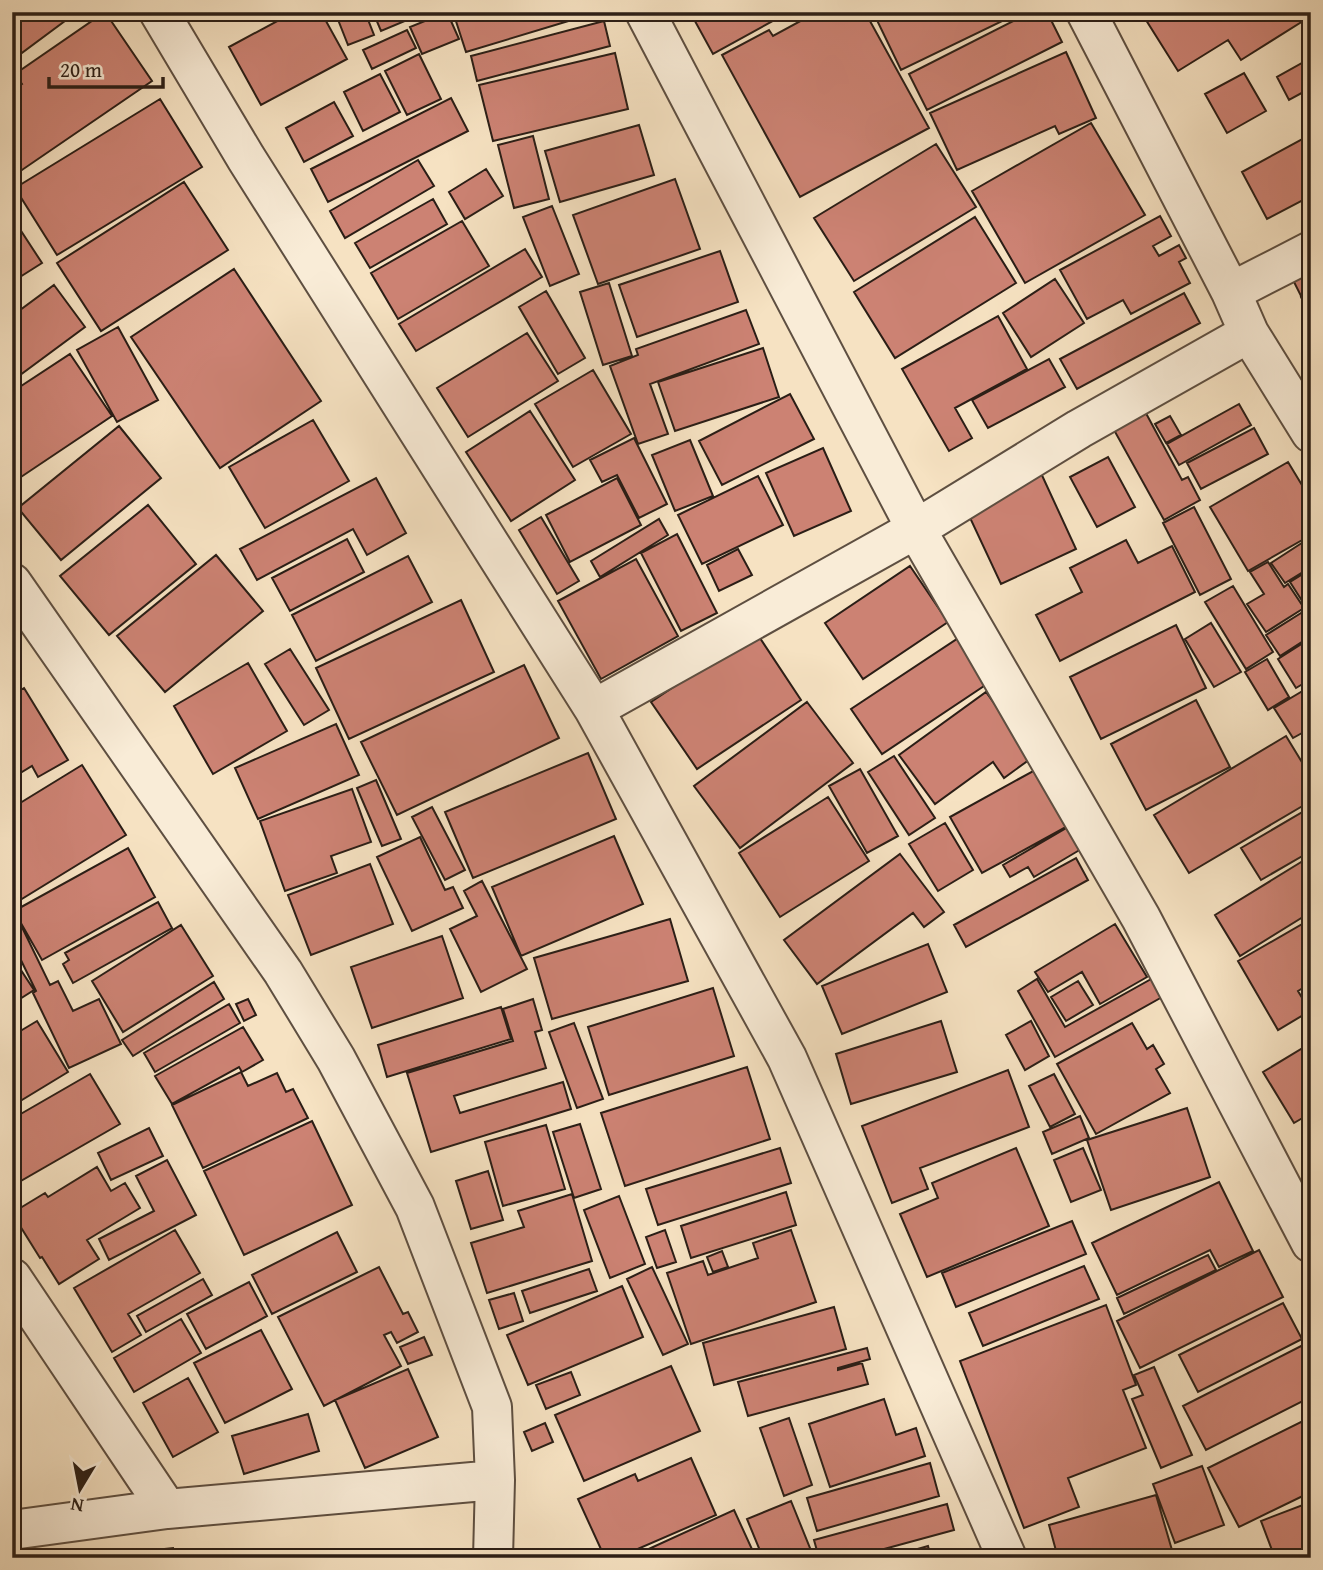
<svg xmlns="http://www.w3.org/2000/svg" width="1323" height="1570" viewBox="0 0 1323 1570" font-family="'Gentium Book Plus',serif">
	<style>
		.building { fill: #cc8273; stroke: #2b1e16; stroke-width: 2 }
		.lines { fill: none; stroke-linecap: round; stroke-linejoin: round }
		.minor-casing { stroke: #5e4f41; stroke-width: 42 }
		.minor { stroke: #f9ecd7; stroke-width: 38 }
	</style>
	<rect width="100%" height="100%" fill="#f6e2c2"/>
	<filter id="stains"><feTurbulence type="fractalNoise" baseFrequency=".00286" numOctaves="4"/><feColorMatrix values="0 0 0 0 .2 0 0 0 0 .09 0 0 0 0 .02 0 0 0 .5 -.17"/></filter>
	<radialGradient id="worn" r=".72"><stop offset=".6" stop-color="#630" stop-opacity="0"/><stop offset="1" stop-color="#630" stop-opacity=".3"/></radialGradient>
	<!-- building -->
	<path class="building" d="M 12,12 L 77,12 L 15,58 L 12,54 Z
		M 105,12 L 152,81 L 19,172 L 12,163 L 12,116 L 15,114 L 12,109 L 12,91 L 22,84 L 15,74 Z
		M 221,12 L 246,12 L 224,20 Z
		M 294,12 L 321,12 L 347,59 L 261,105 L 229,47 Z
		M 335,12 L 365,12 L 374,35 L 348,45 Z
		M 373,12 L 409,12 L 412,18 L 381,31 Z
		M 447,12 L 459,39 L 422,54 L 410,27 Z
		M 453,12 L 584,12 L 585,16 L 466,52 Z
		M 690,12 L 789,12 L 713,54 Z
		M 817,12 L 865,12 L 929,128 L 800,197 L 722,55 L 769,30 L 773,36 Z
		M 873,12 L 1021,12 L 901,70 Z
		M 1031,12 L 1047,12 L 1062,42 L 927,110 L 909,74 Z
		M 1159,12 L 1311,12 L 1311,16 L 1241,60 L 1228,40 L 1178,71 L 1146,20 Z
		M 604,21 L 610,46 L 477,81 L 471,56 Z
		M 407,30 L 416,48 L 372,69 L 363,50 Z
		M 1066,52 L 1096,118 L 1059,134 L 1055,126 L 957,170 L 930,113 Z
		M 615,53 L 628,109 L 493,141 L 479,85 Z
		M 419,54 L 441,99 L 407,115 L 385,71 Z
		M 1311,58 L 1311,93 L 1309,89 L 1289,100 L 1277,77 Z
		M 1244,73 L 1266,111 L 1227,133 L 1205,94 Z
		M 380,74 L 400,112 L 363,131 L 344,92 Z
		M 451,98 L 468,131 L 328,202 L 311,169 Z
		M 160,99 L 202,167 L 57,255 L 15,188 Z
		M 334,102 L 353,136 L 304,162 L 286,128 Z
		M 1091,123 L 1145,215 L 1025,283 L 972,191 Z
		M 639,125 L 654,175 L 560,202 L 545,151 Z
		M 533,136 L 549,199 L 514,208 L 498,145 Z
		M 1306,137 L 1311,145 L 1311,196 L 1267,219 L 1242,172 Z
		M 936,144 L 976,207 L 854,281 L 814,218 Z
		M 418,160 L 434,186 L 345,238 L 330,211 Z
		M 486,169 L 503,196 L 465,219 L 449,192 Z
		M 675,179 L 700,249 L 598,284 L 573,215 Z
		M 184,182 L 228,250 L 101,331 L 57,263 Z
		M 433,199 L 447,224 L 370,268 L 355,243 Z
		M 552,206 L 579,274 L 550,286 L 523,217 Z
		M 1160,216 L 1171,236 L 1153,246 L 1159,256 L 1179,245 L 1186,258 L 1179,262 L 1190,283 L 1131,314 L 1123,300 L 1087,319 L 1060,270 Z
		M 12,217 L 42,263 L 12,282 Z
		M 975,217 L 1016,283 L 895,358 L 854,292 Z
		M 462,221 L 489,266 L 398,319 L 371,273 Z
		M 525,249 L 542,277 L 416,351 L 399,324 Z
		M 720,251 L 738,302 L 637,337 L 619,285 Z
		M 1311,261 L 1311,291 L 1301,296 L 1289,272 Z
		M 234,269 L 321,401 L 220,468 L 131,337 Z
		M 1055,279 L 1084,323 L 1031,357 L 1003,313 Z
		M 609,283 L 632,356 L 603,365 L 580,292 Z
		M 54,285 L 85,327 L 12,381 L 12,316 Z
		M 546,291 L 585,358 L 558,374 L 519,307 Z
		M 1184,293 L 1200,323 L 1077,389 L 1060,359 Z
		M 1311,293 L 1311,316 L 1301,297 Z
		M 746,310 L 759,344 L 650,384 L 668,434 L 638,444 L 610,366 L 638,355 L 636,349 Z
		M 998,316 L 1027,369 L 955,408 L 972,438 L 949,451 L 902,369 Z
		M 118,327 L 158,400 L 117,422 L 77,350 Z
		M 527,333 L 558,381 L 468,437 L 437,388 Z
		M 763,348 L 779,397 L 675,431 L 658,382 Z
		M 70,354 L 112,416 L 12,483 L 12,392 Z
		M 1049,359 L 1065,387 L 988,428 L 972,400 Z
		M 593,370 L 631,434 L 573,467 L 535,404 Z
		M 790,394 L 814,439 L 722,485 L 699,441 Z
		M 1141,404 L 1182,480 L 1188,477 L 1200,500 L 1164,520 L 1109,421 Z
		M 1239,404 L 1251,425 L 1179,465 L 1167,444 Z
		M 530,411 L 575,480 L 511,521 L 466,452 Z
		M 1170,416 L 1181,435 L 1166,443 L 1155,424 Z
		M 313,420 L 349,481 L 265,528 L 229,467 Z
		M 119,426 L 161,478 L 61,560 L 18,508 Z
		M 1254,428 L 1268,454 L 1201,489 L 1187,463 Z
		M 634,438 L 667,504 L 639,518 L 617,475 L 602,482 L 590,460 Z
		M 690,440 L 713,496 L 675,511 L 652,455 Z
		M 823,448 L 851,511 L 794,536 L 766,473 Z
		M 1108,457 L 1135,507 L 1097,527 L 1070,477 Z
		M 1288,462 L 1311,500 L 1311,535 L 1248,571 L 1210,507 Z
		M 1040,471 L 1076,549 L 1001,584 L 965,507 Z
		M 758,476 L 783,525 L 702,564 L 678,515 Z
		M 376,478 L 406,533 L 367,555 L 353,529 L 257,580 L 240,549 Z
		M 617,478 L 641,525 L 570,562 L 546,515 Z
		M 148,505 L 196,564 L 109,635 L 60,576 Z
		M 1194,507 L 1231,579 L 1200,595 L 1163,523 Z
		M 541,517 L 579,581 L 557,594 L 519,530 Z
		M 659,519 L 668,535 L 600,577 L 591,561 Z
		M 677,534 L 717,613 L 681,631 L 641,553 Z
		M 1311,537 L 1311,567 L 1285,583 L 1271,563 Z
		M 347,539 L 364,572 L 290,611 L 272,578 Z
		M 1126,540 L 1138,563 L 1172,546 L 1195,592 L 1060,661 L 1036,615 L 1082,592 L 1070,568 Z
		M 738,549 L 752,575 L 719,591 L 707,565 Z
		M 216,555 L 263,611 L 165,692 L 117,636 Z
		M 408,556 L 432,602 L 316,661 L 292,615 Z
		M 636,559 L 678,636 L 601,679 L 558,601 Z
		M 1268,562 L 1284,587 L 1288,584 L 1304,608 L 1266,632 L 1247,604 L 1264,594 L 1250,572 Z
		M 910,566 L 948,622 L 863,679 L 825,623 Z
		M 1311,569 L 1311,604 L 1306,607 L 1290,582 Z
		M 1233,586 L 1273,652 L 1246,669 L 1205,602 Z
		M 461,600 L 494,672 L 349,739 L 316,668 Z
		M 1309,608 L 1311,611 L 1311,636 L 1280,656 L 1266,635 Z
		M 1211,623 L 1241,672 L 1214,687 L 1185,639 Z
		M 1176,625 L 1206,688 L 1101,739 L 1070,677 Z
		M 756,632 L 801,700 L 697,769 L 651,702 Z
		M 966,633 L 996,678 L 882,754 L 851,709 Z
		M 1311,638 L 1311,679 L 1296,688 L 1278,659 Z
		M 290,649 L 329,710 L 304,725 L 265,664 Z
		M 1267,659 L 1289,697 L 1268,710 L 1245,672 Z
		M 248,663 L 287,731 L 213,774 L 174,706 Z
		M 524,665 L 559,738 L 397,815 L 361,742 Z
		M 1311,686 L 1311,728 L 1293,738 L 1274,708 Z
		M 24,688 L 68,760 L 38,777 L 32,766 L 12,778 L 12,695 Z
		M 986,692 L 1033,757 L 1004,778 L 993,762 L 935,804 L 899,755 Z
		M 1196,700 L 1230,767 L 1146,810 L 1111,744 Z
		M 807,702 L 853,763 L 740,848 L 694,786 Z
		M 336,724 L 359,775 L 258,819 L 235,768 Z
		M 1286,736 L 1311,777 L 1311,801 L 1189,873 L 1154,815 Z
		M 588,753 L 616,819 L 473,878 L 445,812 Z
		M 894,756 L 935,818 L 909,835 L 868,772 Z
		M 82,765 L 126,835 L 12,905 L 12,808 Z
		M 860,769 L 898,836 L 867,853 L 829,786 Z
		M 1035,770 L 1066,827 L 982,873 L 950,817 Z
		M 376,780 L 401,839 L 382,846 L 357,788 Z
		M 352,789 L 371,842 L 331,856 L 337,873 L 285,891 L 260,821 Z
		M 828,797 L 869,861 L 780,917 L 739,853 Z
		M 432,807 L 465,870 L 445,880 L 412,817 Z
		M 1311,807 L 1311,851 L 1261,880 L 1241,848 Z
		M 945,823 L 973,870 L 938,891 L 909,844 Z
		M 1075,823 L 1088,845 L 1034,877 L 1028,867 L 1010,877 L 1003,865 Z
		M 614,836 L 643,904 L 521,956 L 492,887 Z
		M 420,837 L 445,890 L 453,887 L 463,908 L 412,931 L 377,857 Z
		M 128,848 L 155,897 L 42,960 L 14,911 Z
		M 900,854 L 944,912 L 924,927 L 913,913 L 817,984 L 784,940 Z
		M 1311,856 L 1311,912 L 1240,956 L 1215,915 Z
		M 1076,858 L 1088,880 L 966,947 L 954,925 Z
		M 370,864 L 393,924 L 311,955 L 288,895 Z
		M 482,881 L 527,969 L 481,992 L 450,929 L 477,916 L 464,891 Z
		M 158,902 L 172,928 L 73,983 L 63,964 L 69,960 L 65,953 Z
		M 670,919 L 688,981 L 552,1019 L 534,958 Z
		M 1311,919 L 1311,983 L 1298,991 L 1310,1011 L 1278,1030 L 1238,961 Z
		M 19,921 L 50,985 L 58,981 L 73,1011 L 99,999 L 121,1044 L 69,1068 L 33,993 L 36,991 L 16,950 L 12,951 L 12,924 Z
		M 1115,924 L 1147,977 L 1100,1004 L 1082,972 L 1048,992 L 1035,972 Z
		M 181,925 L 213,976 L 123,1032 L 92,981 Z
		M 442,936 L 463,998 L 372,1028 L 351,967 Z
		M 928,944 L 947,992 L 842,1034 L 822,986 Z
		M 13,958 L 34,990 L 12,1004 L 12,959 Z
		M 1153,978 L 1164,996 L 1055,1057 L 1018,991 L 1037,979 L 1065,1027 Z
		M 1078,981 L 1093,1005 L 1066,1021 L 1051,997 Z
		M 214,982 L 224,999 L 133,1056 L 122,1040 Z
		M 713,988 L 734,1056 L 609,1095 L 588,1027 Z
		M 248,999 L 256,1015 L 244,1021 L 236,1004 Z
		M 533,999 L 542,1030 L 535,1032 L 546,1068 L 454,1096 L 460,1113 L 563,1082 L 571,1109 L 431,1152 L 407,1073 L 513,1041 L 503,1009 Z
		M 229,1004 L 240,1023 L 155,1072 L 144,1053 Z
		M 501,1007 L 511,1039 L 387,1077 L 378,1045 Z
		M 37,1021 L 68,1072 L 12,1106 L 12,1036 Z
		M 941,1021 L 957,1072 L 851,1104 L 836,1054 Z
		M 1031,1021 L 1049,1056 L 1025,1070 L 1006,1035 Z
		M 574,1023 L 603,1099 L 577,1108 L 549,1032 Z
		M 1132,1023 L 1147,1049 L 1153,1045 L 1164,1064 L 1156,1069 L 1170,1093 L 1096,1134 L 1057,1064 Z
		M 243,1027 L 263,1060 L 242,1072 L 239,1067 L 172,1104 L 155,1076 Z
		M 1311,1043 L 1311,1113 L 1294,1123 L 1263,1072 Z
		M 747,1067 L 770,1139 L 625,1186 L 601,1113 Z
		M 1008,1070 L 1029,1127 L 920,1168 L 928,1189 L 892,1203 L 862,1126 Z
		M 241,1072 L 248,1086 L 277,1073 L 286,1092 L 293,1089 L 308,1118 L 203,1168 L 172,1105 Z
		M 90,1074 L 120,1124 L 12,1186 L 12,1119 Z
		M 1054,1074 L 1075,1114 L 1050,1127 L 1029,1086 Z
		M 1187,1108 L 1210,1177 L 1111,1210 L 1087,1140 Z
		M 1080,1116 L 1089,1138 L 1052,1154 L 1043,1132 Z
		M 312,1121 L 352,1205 L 244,1255 L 204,1171 Z
		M 580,1124 L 601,1189 L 574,1198 L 553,1132 Z
		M 546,1125 L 565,1189 L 503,1206 L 485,1142 Z
		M 149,1128 L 163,1156 L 111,1180 L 98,1153 Z
		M 780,1148 L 791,1183 L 658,1225 L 646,1189 Z
		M 1016,1148 L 1049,1226 L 927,1277 L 900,1214 L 938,1198 L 932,1183 Z
		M 1083,1148 L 1101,1190 L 1071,1202 L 1054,1160 Z
		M 167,1160 L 196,1215 L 109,1260 L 99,1239 L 154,1211 L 136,1176 Z
		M 97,1167 L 111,1191 L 125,1183 L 140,1208 L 87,1240 L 99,1259 L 59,1284 L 42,1257 L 40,1258 L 12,1213 L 45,1193 L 48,1197 Z
		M 488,1171 L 503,1220 L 471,1229 L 456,1181 Z
		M 1219,1182 L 1253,1251 L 1219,1267 L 1210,1250 L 1117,1295 L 1092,1243 Z
		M 786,1192 L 796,1225 L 691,1258 L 681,1226 Z
		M 572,1194 L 592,1261 L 487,1293 L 471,1243 L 524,1227 L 518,1211 Z
		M 619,1196 L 645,1264 L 610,1278 L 584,1210 Z
		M 1072,1221 L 1086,1254 L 956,1307 L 942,1273 Z
		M 175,1230 L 200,1273 L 128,1314 L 141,1335 L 112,1352 L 74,1288 Z
		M 665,1230 L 676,1262 L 657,1268 L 646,1237 Z
		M 791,1230 L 816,1302 L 691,1344 L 667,1273 L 703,1261 L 708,1275 L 758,1258 L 753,1243 Z
		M 337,1232 L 357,1272 L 272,1314 L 252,1275 Z
		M 1259,1250 L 1283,1297 L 1140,1368 L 1117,1321 Z
		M 722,1251 L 728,1267 L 713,1272 L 707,1257 Z
		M 1208,1255 L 1216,1270 L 1124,1314 L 1117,1298 Z
		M 1084,1266 L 1099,1299 L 983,1346 L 969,1313 Z
		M 379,1267 L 403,1314 L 408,1312 L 418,1332 L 397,1343 L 391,1332 L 384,1335 L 401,1366 L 324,1406 L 278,1317 Z
		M 652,1267 L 688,1344 L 663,1355 L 627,1279 Z
		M 589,1269 L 597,1291 L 530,1313 L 522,1291 Z
		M 203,1279 L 212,1295 L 146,1332 L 137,1316 Z
		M 249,1282 L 267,1316 L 206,1349 L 187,1314 Z
		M 622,1286 L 643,1337 L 528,1385 L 507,1335 Z
		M 514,1293 L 523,1321 L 499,1329 L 489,1300 Z
		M 1283,1303 L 1302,1339 L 1198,1392 L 1179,1355 Z
		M 1106,1305 L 1136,1385 L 1123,1390 L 1146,1448 L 1068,1478 L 1079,1507 L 1024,1528 L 960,1361 Z
		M 834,1307 L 846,1349 L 714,1385 L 703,1343 Z
		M 181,1319 L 201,1353 L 134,1392 L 114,1358 Z
		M 261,1330 L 292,1389 L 225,1423 L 194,1363 Z
		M 424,1337 L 432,1355 L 408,1364 L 400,1347 Z
		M 1311,1341 L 1311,1397 L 1206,1450 L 1183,1406 Z
		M 867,1348 L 870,1359 L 838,1368 L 838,1370 L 862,1363 L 868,1384 L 748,1416 L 738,1382 Z
		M 671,1366 L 700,1431 L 584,1481 L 555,1415 Z
		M 1154,1367 L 1192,1455 L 1161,1468 L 1132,1399 L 1143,1395 L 1134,1375 Z
		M 408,1369 L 438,1437 L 365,1468 L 335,1400 Z
		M 571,1372 L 580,1395 L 546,1409 L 536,1385 Z
		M 188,1378 L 218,1432 L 173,1457 L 143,1403 Z
		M 884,1399 L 896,1435 L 916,1428 L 925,1456 L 830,1487 L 809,1424 Z
		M 308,1414 L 319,1451 L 244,1474 L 232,1436 Z
		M 789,1418 L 812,1485 L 784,1496 L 760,1428 Z
		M 1309,1418 L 1311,1421 L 1311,1492 L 1239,1527 L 1208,1468 Z
		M 545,1423 L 553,1442 L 532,1451 L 524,1432 Z
		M 691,1458 L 716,1515 L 617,1558 L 605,1558 L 578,1499 L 635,1474 L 638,1481 Z
		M 930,1463 L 939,1496 L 817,1531 L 807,1498 Z
		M 1202,1466 L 1224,1525 L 1175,1543 L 1153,1484 Z
		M 1156,1495 L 1174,1557 L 1058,1558 L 1049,1525 Z
		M 791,1501 L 814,1558 L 763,1558 L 747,1519 Z
		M 1308,1503 L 1311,1510 L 1311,1552 L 1296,1558 L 1275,1558 L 1261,1521 Z
		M 947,1504 L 954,1530 L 851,1558 L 819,1558 L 814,1540 Z
		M 734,1510 L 756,1558 L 629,1558 Z
		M 928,1546 L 931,1558 L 886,1558 Z
		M 173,1548 L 174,1558 L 117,1558 L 117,1554 Z
		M 114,1549 L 114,1558 L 88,1558 L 88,1550 Z
		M 343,1552 L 343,1558 L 282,1558 L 281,1555 Z
		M 395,1555 L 395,1558 L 357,1558 L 357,1557 Z"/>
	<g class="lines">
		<defs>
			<path id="minor" d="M 159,12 L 246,158 L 594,709 L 787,1058 L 1007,1558
				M 645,12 L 916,529 L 1141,918 L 1311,1243
				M 1086,12 L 1231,292 L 1249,333 L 1311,433
				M 1231,292 L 1311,251
				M 12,583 L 283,972 L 336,1059 L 415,1207 L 492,1407 L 495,1480 L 493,1558
				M 594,709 L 916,529 L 1079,429 L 1249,333
				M 12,1278 L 167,1509
				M 12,1530 L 167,1509 L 495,1480"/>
		</defs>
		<!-- minor casing -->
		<use href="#minor" class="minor-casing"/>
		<!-- minor -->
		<use href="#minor" class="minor"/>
	</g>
	<!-- margin -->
	<rect width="1323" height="1570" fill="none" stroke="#f6e2c2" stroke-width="42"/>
	<rect x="14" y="14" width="1295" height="1542" fill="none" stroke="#2b1e16" stroke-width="3.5"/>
	<rect x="21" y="21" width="1281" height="1528" fill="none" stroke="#2b1e16" stroke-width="2"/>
	<!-- north arrow -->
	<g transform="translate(80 1489) rotate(190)" stroke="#f9ecd7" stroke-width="5" paint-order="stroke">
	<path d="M0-5L12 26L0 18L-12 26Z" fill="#2b1e16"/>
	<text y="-10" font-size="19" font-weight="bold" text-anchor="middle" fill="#2b1e16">N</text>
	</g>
	<!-- scale -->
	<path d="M49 77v10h114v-10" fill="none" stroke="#2b1e16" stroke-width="3.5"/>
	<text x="60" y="77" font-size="21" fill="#2b1e16" stroke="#f9ecd7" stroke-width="5" paint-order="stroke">20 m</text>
	<rect width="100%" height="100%" filter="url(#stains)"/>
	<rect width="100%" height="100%" fill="url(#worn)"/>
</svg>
